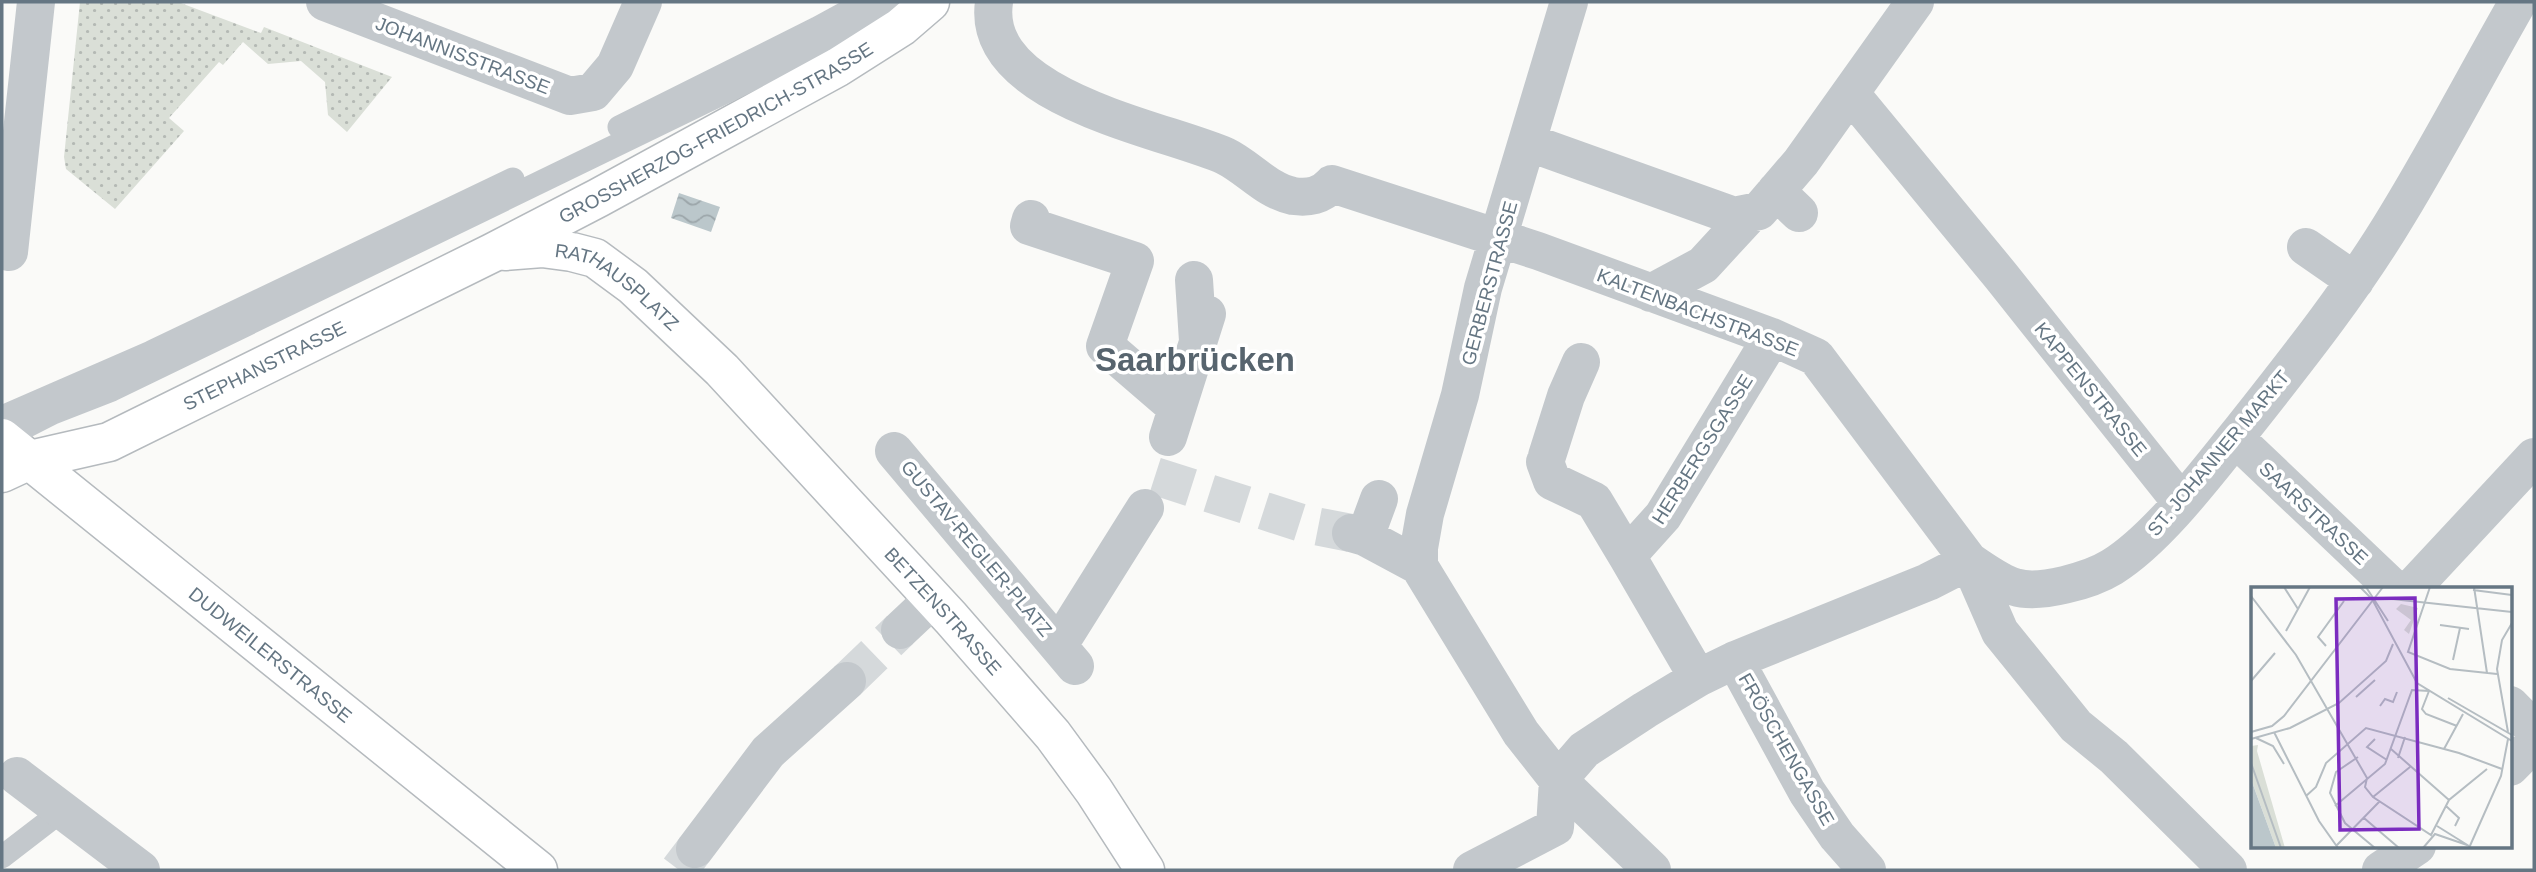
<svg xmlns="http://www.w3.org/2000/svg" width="2536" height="872" viewBox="0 0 2536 872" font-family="Helvetica,sans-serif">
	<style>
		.grass { fill: url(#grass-dots) }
		.water { fill: url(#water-waves) }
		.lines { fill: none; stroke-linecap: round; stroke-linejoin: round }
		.street-tunnel { stroke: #d5d9db; stroke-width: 38; stroke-dasharray: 38 19; stroke-linecap: butt }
		.primary-casing { stroke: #b5babe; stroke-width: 41 }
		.lane { stroke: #c3c8cc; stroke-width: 23 }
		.street { stroke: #c3c8cc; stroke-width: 38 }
		.primary { stroke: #fff; stroke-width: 38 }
		.labels { text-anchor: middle; stroke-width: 7; stroke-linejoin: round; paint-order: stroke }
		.street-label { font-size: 19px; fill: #657683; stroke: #fff }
		.town-label { font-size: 33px; font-weight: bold; fill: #57646e; stroke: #fff }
		.inset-road { fill: none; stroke: #b5bdc2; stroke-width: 2 }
		.view { fill: #7b2cbf; fill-opacity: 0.15; stroke: #7b2cbf; stroke-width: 3.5 }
		.inset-edge { fill: none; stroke: #657683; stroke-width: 3.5 }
	</style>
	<defs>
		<pattern id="grass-dots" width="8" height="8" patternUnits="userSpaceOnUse" patternTransform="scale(1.75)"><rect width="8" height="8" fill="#dadfd7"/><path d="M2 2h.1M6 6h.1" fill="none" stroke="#b4b9b4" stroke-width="1.8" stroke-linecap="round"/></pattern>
		<pattern id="water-waves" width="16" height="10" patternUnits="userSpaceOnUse" patternTransform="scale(1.75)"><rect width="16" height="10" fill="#bbc7cb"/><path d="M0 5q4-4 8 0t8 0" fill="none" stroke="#9ca6aa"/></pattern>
	</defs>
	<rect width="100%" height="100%" fill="#fafaf8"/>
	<!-- grass -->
	<path class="grass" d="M 80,2 L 178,2 L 261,33 L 264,27 L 392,77 L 347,132 L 328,115 L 325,82 L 301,61 L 268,64 L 243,42 L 223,65 L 219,62 L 169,118 L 184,131 L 115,209 L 66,169 L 64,157 Z"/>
	<!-- water -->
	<path class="water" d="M 679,193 L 720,207 L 711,232 L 671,218 Z"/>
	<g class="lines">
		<!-- street-tunnel -->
		<path class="street-tunnel" d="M 1155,476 L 1305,524 L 1351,533
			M 847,681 L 900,630
			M 679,870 L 695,849"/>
		<defs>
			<g id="primary">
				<path id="s1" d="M 505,251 L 542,248 L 572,252 L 595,258 L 633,286 L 722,370 L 951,618 L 1053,735 L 1094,791 L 1145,870"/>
				<path id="s2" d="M 2,438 L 538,870"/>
				<path id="s3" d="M 2,473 L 30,460 L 109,442 L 492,253 L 598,198 L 838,67 L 901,27 L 930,2"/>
			</g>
		</defs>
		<!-- primary casing -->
		<use href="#primary" class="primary-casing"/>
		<!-- lane -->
		<path class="lane" d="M 619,127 L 817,28 L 865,2
			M 2,417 L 151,352 L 513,179
			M 2,439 L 53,413 L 112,390 L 792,60 L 857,27 L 897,2
			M 2,857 L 63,810"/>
		<!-- street -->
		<path class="street" d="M 325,2 L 570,96 L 593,92 L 615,66 L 643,2
			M 994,2 C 980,98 1161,128 1225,156 C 1248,167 1267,191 1293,196 C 1309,198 1321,196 1332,184 L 1538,251 L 1772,337 L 1816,357 L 1969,561 L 2000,632 L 2076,726 L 2114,757 L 2228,870
			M 1569,2 L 1483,288 L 1460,395 L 1425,514 L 1419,548 L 1419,566 L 1521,733 L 1558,780 L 1652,870
			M 1851,94 L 2001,276 L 2181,502
			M 1527,142 L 1734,216 L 1759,211 L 1801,162 L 1915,2
			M 1776,191 L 1799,213
			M 1031,219 L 1029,226 L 1135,261 L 1105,346 L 1177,408
			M 2306,247 L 2355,281
			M 9,252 L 36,2
			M 1194,280 L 1198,341
			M 1651,293 L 1703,265 L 1750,214
			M 1168,437 L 1207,314
			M 2235,438 L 2393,588
			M 894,451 L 1075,666
			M 1547,456 L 1566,396 L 1581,362
			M 1545,462 L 1552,481 L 1594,501 L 1627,556 L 1663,516 L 1772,337
			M 1351,533 L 1365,537 L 1419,566
			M 1365,537 L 1379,499
			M 1627,556 L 1698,678
			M 1969,561 C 1983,570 2000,583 2015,587 C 2039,595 2091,580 2112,567 C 2157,539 2206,474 2239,433 C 2295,362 2352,291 2398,214 C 2440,145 2478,72 2518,2
			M 2412,588 L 2534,457
			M 900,630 L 933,599
			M 1059,645 L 1145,508
			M 1735,660 L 1807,792 L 1837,836 L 1867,870
			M 2510,705 L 2534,729
			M 2510,767 L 2534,743
			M 17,776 L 141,870
			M 695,849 L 768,752 L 847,681
			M 1472,870 L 1555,827 L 1558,780 L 1584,750 L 1645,710 L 1698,678 L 1735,660 L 1928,582 L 1969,561
			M 2381,870 L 2417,846"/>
		<!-- primary -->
		<use href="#primary" class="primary"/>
	</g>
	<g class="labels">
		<!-- street labels -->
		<g class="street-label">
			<text transform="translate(463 55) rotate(21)" y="7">JOHANNISSTRASSE</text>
			<text dy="7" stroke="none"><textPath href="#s3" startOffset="793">GROSSHERZOG-FRIEDRICH-STRASSE</textPath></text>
			<text transform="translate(1489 283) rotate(-75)" y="7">GERBERSTRASSE</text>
			<text dy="7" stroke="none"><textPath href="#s1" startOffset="124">RATHAUSPLATZ</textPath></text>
			<text transform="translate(1698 312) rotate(21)" y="7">KALTENBACHSTRASSE</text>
			<text dy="7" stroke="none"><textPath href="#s3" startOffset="285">STEPHANSTRASSE</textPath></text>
			<text transform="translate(2091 389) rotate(51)" y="7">KAPPENSTRASSE</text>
			<text transform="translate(1702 449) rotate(-58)" y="7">HERBERGSGASSE</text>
			<text transform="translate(2218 453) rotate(-50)" y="7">ST. JOHANNER MARKT</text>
			<text transform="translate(2314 513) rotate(43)" y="7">SAARSTRASSE</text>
			<text transform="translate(977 548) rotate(50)" y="7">GUSTAV-REGLER-PLATZ</text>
			<text dy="7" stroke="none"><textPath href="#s1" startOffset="588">BETZENSTRASSE</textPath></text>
			<text dy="7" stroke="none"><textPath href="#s2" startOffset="345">DUDWEILERSTRASSE</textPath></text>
			<text transform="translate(1787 749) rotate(60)" y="7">FRÖSCHENGASSE</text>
		</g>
		<!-- town labels -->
		<g class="town-label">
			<text x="1195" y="371">Saarbrücken</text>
		</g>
	</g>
	<!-- overview -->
	<g transform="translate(2251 587)">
		<rect width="261" height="261" fill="#fafaf8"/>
		<path d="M 150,17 L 167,21 L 158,47 L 153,43 L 160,33 L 145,22 ZM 7,158 L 6,164 L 34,261 L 25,261 L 0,192 L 0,159 Z" fill="#dadfd7"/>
		<path d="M 0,192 L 5,206 L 25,261 L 0,261 Z" fill="#bbc7cb"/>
		<path class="inset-road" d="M 33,0 L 47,22M 109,0 L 121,12 L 166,96 L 261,154M 115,0 L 137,34M 179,0 L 157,65 L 199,82 L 246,87M 223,0 L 236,86M 222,3 L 261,8M 0,9 L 45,68 L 116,191M 141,12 L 261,25M 189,38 L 218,42M 35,44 L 59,0M 75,59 L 67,50 L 93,14M 202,73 L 209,41M 0,94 L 24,66M 105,110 L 124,93M 197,111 L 261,148M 129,119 L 134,112 L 142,115 L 146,105M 0,145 L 21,139 L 33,129 L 132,0M 23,145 L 68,234 L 87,261M 257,145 L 246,82 L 251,53 L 261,36M 5,151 L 22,159 L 33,177M 0,152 L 39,141 L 88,116 L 135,74 L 142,57M 124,152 L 116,160 L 136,173M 140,162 L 198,213M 193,162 L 212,127M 107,170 L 85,185 L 79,206 L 94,236 L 124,261M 147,171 L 154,150M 0,176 L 30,261M 116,191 L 114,200 L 122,210 L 180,248 L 198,213 L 236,182M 55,209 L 65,200 L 75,176 L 115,141 L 208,166 L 251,182M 122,210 L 159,180M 84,219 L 134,177 L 161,103 L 178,104 L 171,122 L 175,127 L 206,139M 195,219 L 208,231 L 204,239M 113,231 L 148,261M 186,239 L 218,259M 85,259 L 128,215M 172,261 L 184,247 L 219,259M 218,261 L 250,189 L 257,152"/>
		<path class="view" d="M 164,11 L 168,242 L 89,243 L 85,12 Z"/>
		<rect width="261" height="261" class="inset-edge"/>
	</g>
	<!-- border -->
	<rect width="2536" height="872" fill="none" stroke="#657683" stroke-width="7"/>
</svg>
